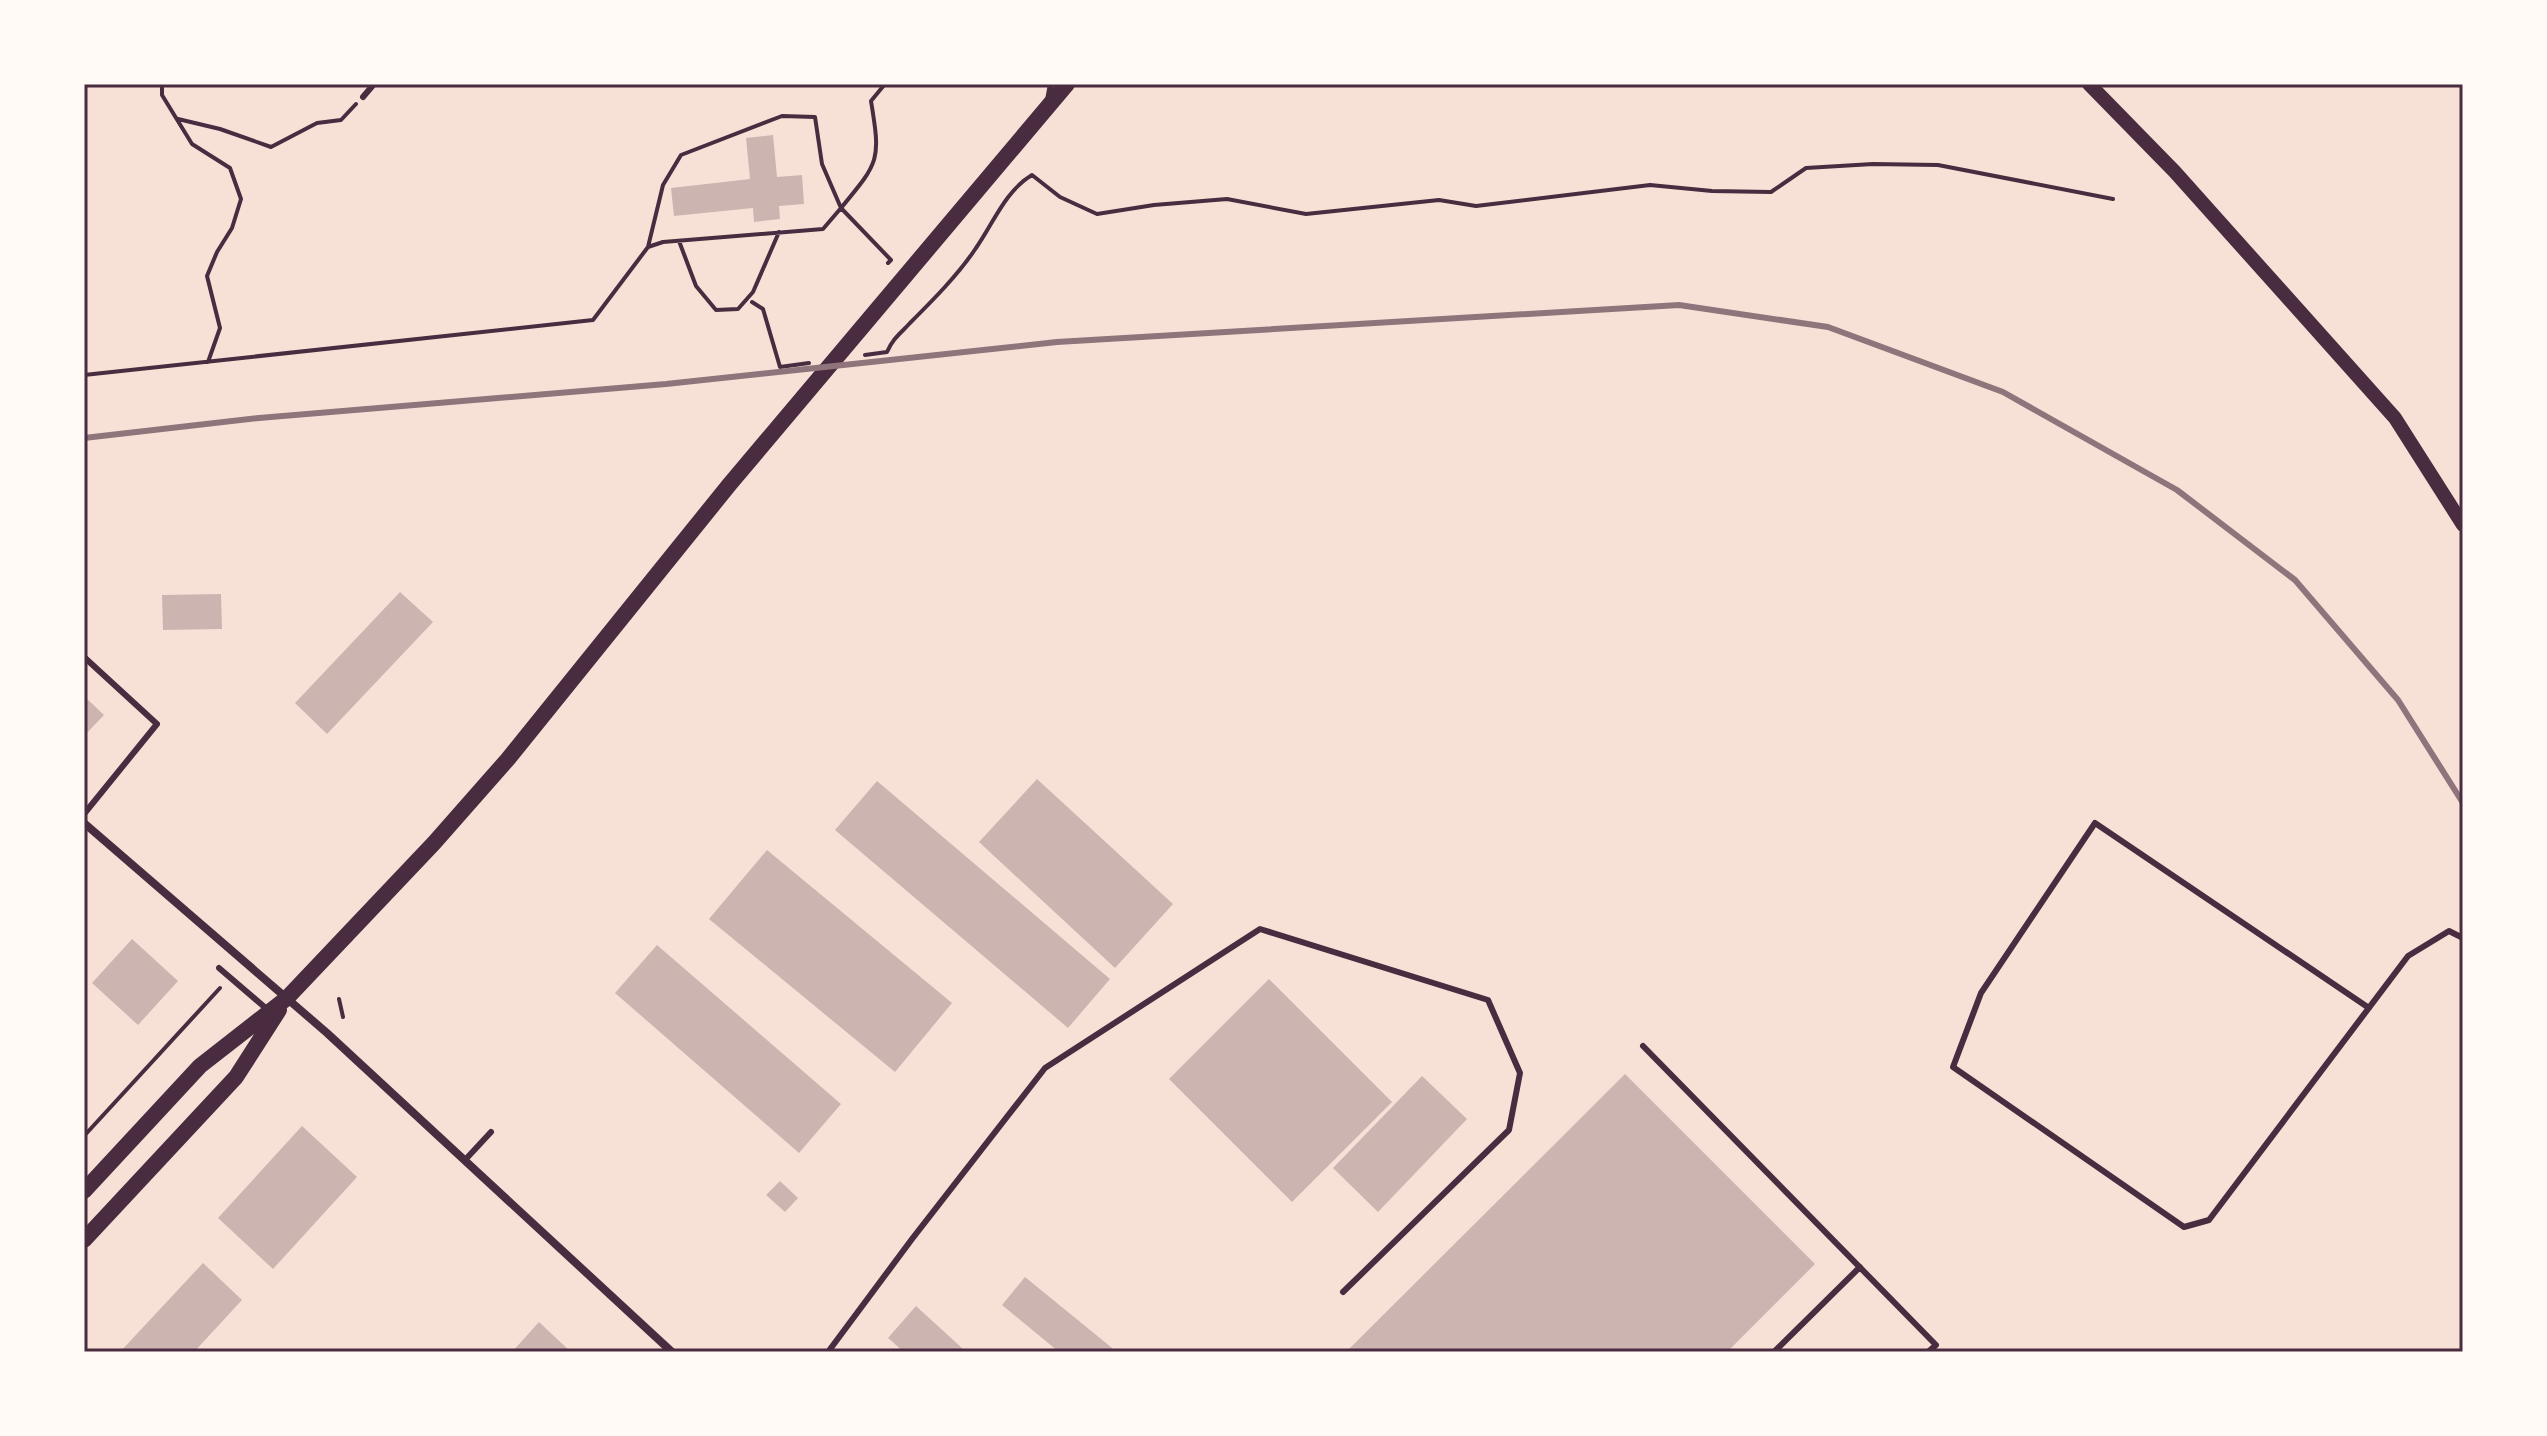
<svg xmlns="http://www.w3.org/2000/svg" width="2547" height="1436" viewBox="0 0 2547 1436" font-family="'Source Sans 3',sans-serif">
	<style>
		.building { fill: #ccb4b1 }
		.lines { fill: none; stroke-linecap: round; stroke-linejoin: round }
		.path { stroke: #4a2c40; stroke-width: 4 }
		.service { stroke: #4a2c40; stroke-width: 6 }
		.minor { stroke: #4a2c40; stroke-width: 8 }
		.tertiary { stroke: #4a2c40; stroke-width: 14 }
		.secondary { stroke: #4a2c40; stroke-width: 16 }
		.rail { stroke: #8f747c; stroke-width: 6 }
		.neatline { fill: none; stroke: #4a2c40; stroke-width: 3 }
	</style>
	<rect width="100%" height="100%" fill="#f7e1d7"/>
	<!-- building -->
	<path class="building" d="M 773,135 L 777,177 L 802,175 L 804,204 L 779,206 L 780,219 L 754,222 L 753,208 L 674,216 L 671,188 L 750,179 L 746,138 Z
		M 400,592 L 433,622 L 327,734 L 295,703 Z
		M 221,594 L 222,629 L 163,630 L 162,595 Z
		M 84,696 L 104,715 L 84,736 Z
		M 1037,779 L 1173,904 L 1115,968 L 979,842 Z
		M 877,781 L 1110,979 L 1068,1028 L 835,830 Z
		M 767,850 L 952,1003 L 895,1072 L 709,919 Z
		M 132,939 L 178,981 L 138,1025 L 92,983 Z
		M 657,945 L 841,1104 L 799,1153 L 615,993 Z
		M 1269,979 L 1392,1102 L 1292,1202 L 1169,1079 Z
		M 1625,1074 L 1815,1264 L 1727,1352 L 1346,1352 Z
		M 1422,1076 L 1467,1119 L 1378,1212 L 1333,1168 Z
		M 302,1126 L 357,1177 L 273,1269 L 218,1218 Z
		M 780,1181 L 798,1198 L 785,1212 L 766,1195 Z
		M 203,1263 L 242,1300 L 194,1352 L 120,1352 Z
		M 1025,1277 L 1117,1352 L 1059,1352 L 1002,1305 Z
		M 916,1306 L 963,1349 L 960,1352 L 904,1352 L 888,1338 Z
		M 539,1322 L 571,1352 L 512,1352 Z"/>
	<g class="lines">
		<!-- path -->
		<path class="path" d="M 162,84 L 162,95 L 192,144 L 230,168 L 241,199 L 232,228 L 217,252 L 207,276 L 220,328 L 208,362
			M 178,119 L 220,129 L 271,147 L 317,123 L 341,120 L 356,104
			M 679,241 L 696,286 L 716,310 L 738,309 L 753,292 L 779,232
			M 648,247 L 663,242 L 823,229 L 841,208 L 891,260 L 888,263
			M 752,302 L 763,309 L 780,367 L 809,363
			M 865,355 L 887,352 C 893,338 901,333 910,323 C 933,300 958,275 976,248 C 993,224 1005,191 1032,175 L 1060,197 L 1097,214 L 1154,205 L 1227,199 L 1306,214 L 1439,200 L 1476,206 L 1650,185 L 1712,191 L 1771,192 L 1806,168 L 1873,164 L 1938,165 L 2113,199
			M 84,375 L 593,320 L 648,247 L 663,185 L 681,155 L 782,116 L 815,117 L 822,164 L 841,208 C 879,162 881,161 871,101 L 885,84
			M 339,999 L 343,1017
			M 84,1136 L 220,988"/>
		<!-- service -->
		<path class="service" d="M 363,97 L 374,84
			M 1048,100 L 1051,84
			M 84,657 L 157,724 L 84,814
			M 219,968 L 268,1010
			M 2369,1008 L 2095,823 L 1981,993 L 1953,1067 L 2184,1227 L 2209,1220 L 2408,956 L 2449,931 L 2463,938
			M 1643,1046 L 1936,1345 L 1928,1352
			M 465,1160 L 491,1132
			M 828,1352 L 912,1239 L 1045,1068 L 1260,929 L 1488,1000 L 1520,1073 L 1509,1130 L 1343,1292
			M 1774,1352 L 1860,1267"/>
		<!-- minor -->
		<path class="minor" d="M 84,823 L 327,1033 L 672,1352"/>
		<!-- tertiary -->
		<path class="tertiary" d="M 2089,84 L 2175,172 L 2395,418 L 2463,525"/>
		<!-- secondary -->
		<path class="secondary" d="M 84,1191 L 200,1066 L 287,998 L 434,843 L 508,759 L 729,485 L 1067,84
			M 84,1240 L 236,1077 L 279,1010"/>
		<!-- rail -->
		<path class="rail" d="M 84,438 L 259,418 L 666,384 L 1057,342 L 1679,305 L 1828,327 L 2003,392 L 2177,490 L 2295,580 L 2398,700 L 2463,803"/>
	</g>
	<!-- border -->
	<rect width="2547" height="1436" fill="none" stroke="#fffaf5" stroke-width="172"/>
	<rect x="86" y="86" width="2375" height="1264" class="neatline"/>
</svg>
